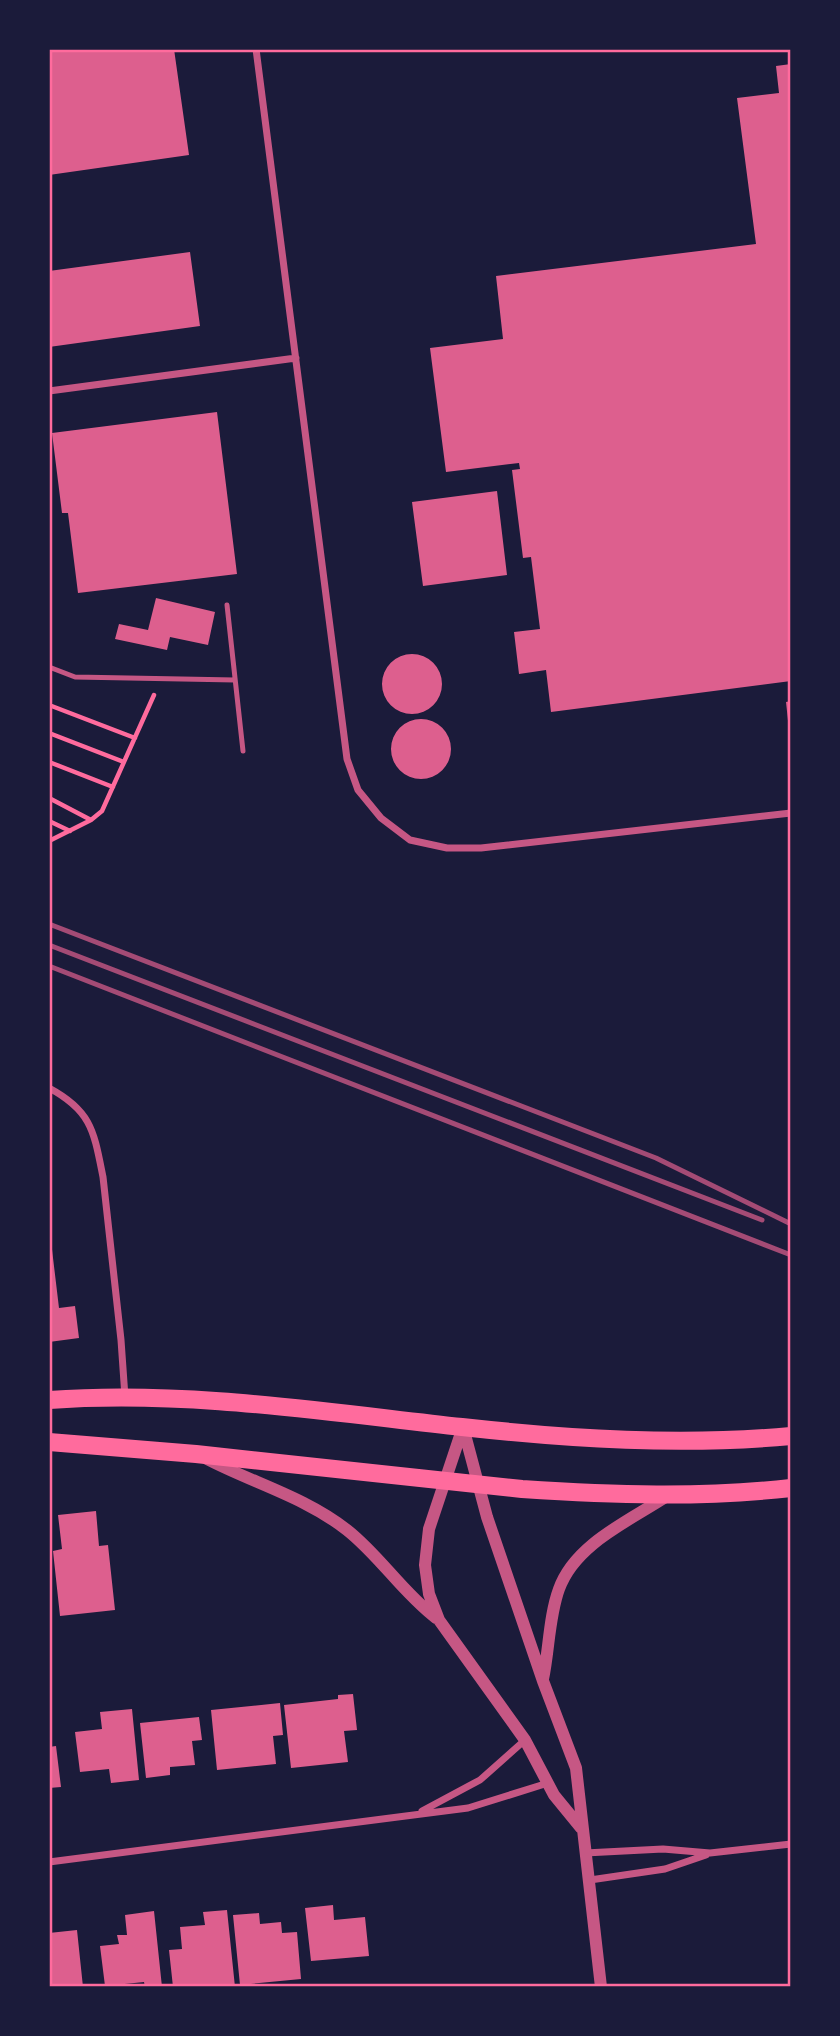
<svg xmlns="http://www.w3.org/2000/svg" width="840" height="2036" viewBox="0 0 840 2036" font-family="Rubik,sans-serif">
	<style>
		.building { fill: #dd5f8e }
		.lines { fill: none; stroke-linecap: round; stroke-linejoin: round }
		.path { stroke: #ff6b9d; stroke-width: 4.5 }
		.service { stroke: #c65784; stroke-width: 5 }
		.minor { stroke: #c65784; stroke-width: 7 }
		.tertiary { stroke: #c65784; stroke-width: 12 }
		.primary { stroke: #ff6b9d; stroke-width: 18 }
		.rail { stroke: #a44b75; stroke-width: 5 }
		.neatline { fill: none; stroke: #ff6b9d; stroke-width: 2.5 }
	</style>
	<rect width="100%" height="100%" fill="#1b1b3a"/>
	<!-- building -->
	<path class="building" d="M 49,49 L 174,49 L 189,155 L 49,175 Z
		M 791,64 L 791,681 L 551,712 L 546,670 L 519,674 L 514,632 L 540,629 L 531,557 L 523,558 L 512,470 L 520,469 L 519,463 L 446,472 L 430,348 L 503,339 L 496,276 L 756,244 L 737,98 L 779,93 L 776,66 Z
		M 190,252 L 200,326 L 49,347 L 49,271 Z
		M 217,412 L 237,574 L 78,593 L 68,513 L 62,513 L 52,433 Z
		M 497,491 L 507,575 L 423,586 L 412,502 Z
		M 156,598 L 215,612 L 208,645 L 170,637 L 167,650 L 115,639 L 119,624 L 148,630 Z
		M382 684a30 30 0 1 1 60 0a30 30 0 1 1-60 0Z
		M 791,701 L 791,730 L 789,730 L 786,702 Z
		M391 749a30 30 0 1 1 60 0a30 30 0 1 1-60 0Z
		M 51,1241 L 59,1308 L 75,1306 L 79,1338 L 49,1342 Z
		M 96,1511 L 99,1546 L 108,1545 L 115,1610 L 60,1616 L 53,1551 L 62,1549 L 58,1515 Z
		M 353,1694 L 357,1730 L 344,1731 L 348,1762 L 291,1768 L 284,1705 L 338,1699 L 338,1695 Z
		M 280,1703 L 283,1735 L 273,1736 L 276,1764 L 217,1770 L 211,1710 Z
		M 132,1709 L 139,1780 L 111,1783 L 109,1769 L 80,1772 L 75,1732 L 102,1729 L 100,1712 Z
		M 199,1717 L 202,1740 L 192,1741 L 195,1765 L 170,1767 L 170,1775 L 146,1778 L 140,1723 Z
		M 56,1746 L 61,1787 L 49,1788 L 49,1747 Z
		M 333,1905 L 334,1920 L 365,1917 L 369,1956 L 311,1961 L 305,1908 Z
		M 227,1910 L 235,1987 L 173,1987 L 169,1950 L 182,1949 L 180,1927 L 205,1925 L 203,1912 Z
		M 154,1911 L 162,1987 L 145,1987 L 144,1982 L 105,1986 L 100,1946 L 119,1944 L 117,1935 L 127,1935 L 125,1915 Z
		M 259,1913 L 260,1924 L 281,1922 L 282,1933 L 297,1932 L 301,1979 L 240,1985 L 233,1915 Z
		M 77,1930 L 83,1987 L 49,1987 L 49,1933 Z"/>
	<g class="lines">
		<!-- path -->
		<path class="path" d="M 49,705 L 135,738
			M 49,733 L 124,762
			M 49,762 L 113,787
			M 49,798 L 91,820
			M 49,821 L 70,831
			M 49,841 L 91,820 L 102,811 L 154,695"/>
		<!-- service -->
		<path class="service" d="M 227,605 L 243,751
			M 49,667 L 75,677 L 235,680"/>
		<!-- minor -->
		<path class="minor" d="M 256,49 L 347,759 L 358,790 L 381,818 L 410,840 L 447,848 L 481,848 L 791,813
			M 49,391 L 296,358
			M 49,1088 C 92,1111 94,1132 103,1177 L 121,1340 L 125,1397
			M 422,1811 L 480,1780 L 525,1740
			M 585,1853 L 663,1849 L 710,1853 L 791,1844
			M 49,1862 L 468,1808 L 548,1783
			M 590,1880 L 665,1869 L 706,1855"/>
		<!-- tertiary -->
		<path class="tertiary" d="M 463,1427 L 487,1517 L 543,1681 L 576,1768 L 601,1987
			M 463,1427 L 429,1529 L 425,1565 L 429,1594 L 439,1620 L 525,1740 L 554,1795 L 581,1828
			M 207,1459 C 253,1483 305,1497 347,1530 C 380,1556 402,1592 436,1618
			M 543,1679 C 549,1651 549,1616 559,1589 C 575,1544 629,1521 667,1496"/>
		<!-- primary -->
		<path class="primary" d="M 49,1400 C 187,1390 325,1412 462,1427 C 571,1439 681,1446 791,1436
			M 49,1442 L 196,1454 L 522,1489 C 612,1495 701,1498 791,1488"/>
		<!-- rail -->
		<path class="rail" d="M 49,924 L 656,1158 L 791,1224
			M 49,945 L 762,1220
			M 49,966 L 791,1255"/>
	</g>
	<!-- border -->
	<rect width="840" height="2036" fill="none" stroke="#1b1b3a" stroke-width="102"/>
	<rect x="51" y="51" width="738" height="1934" class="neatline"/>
</svg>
